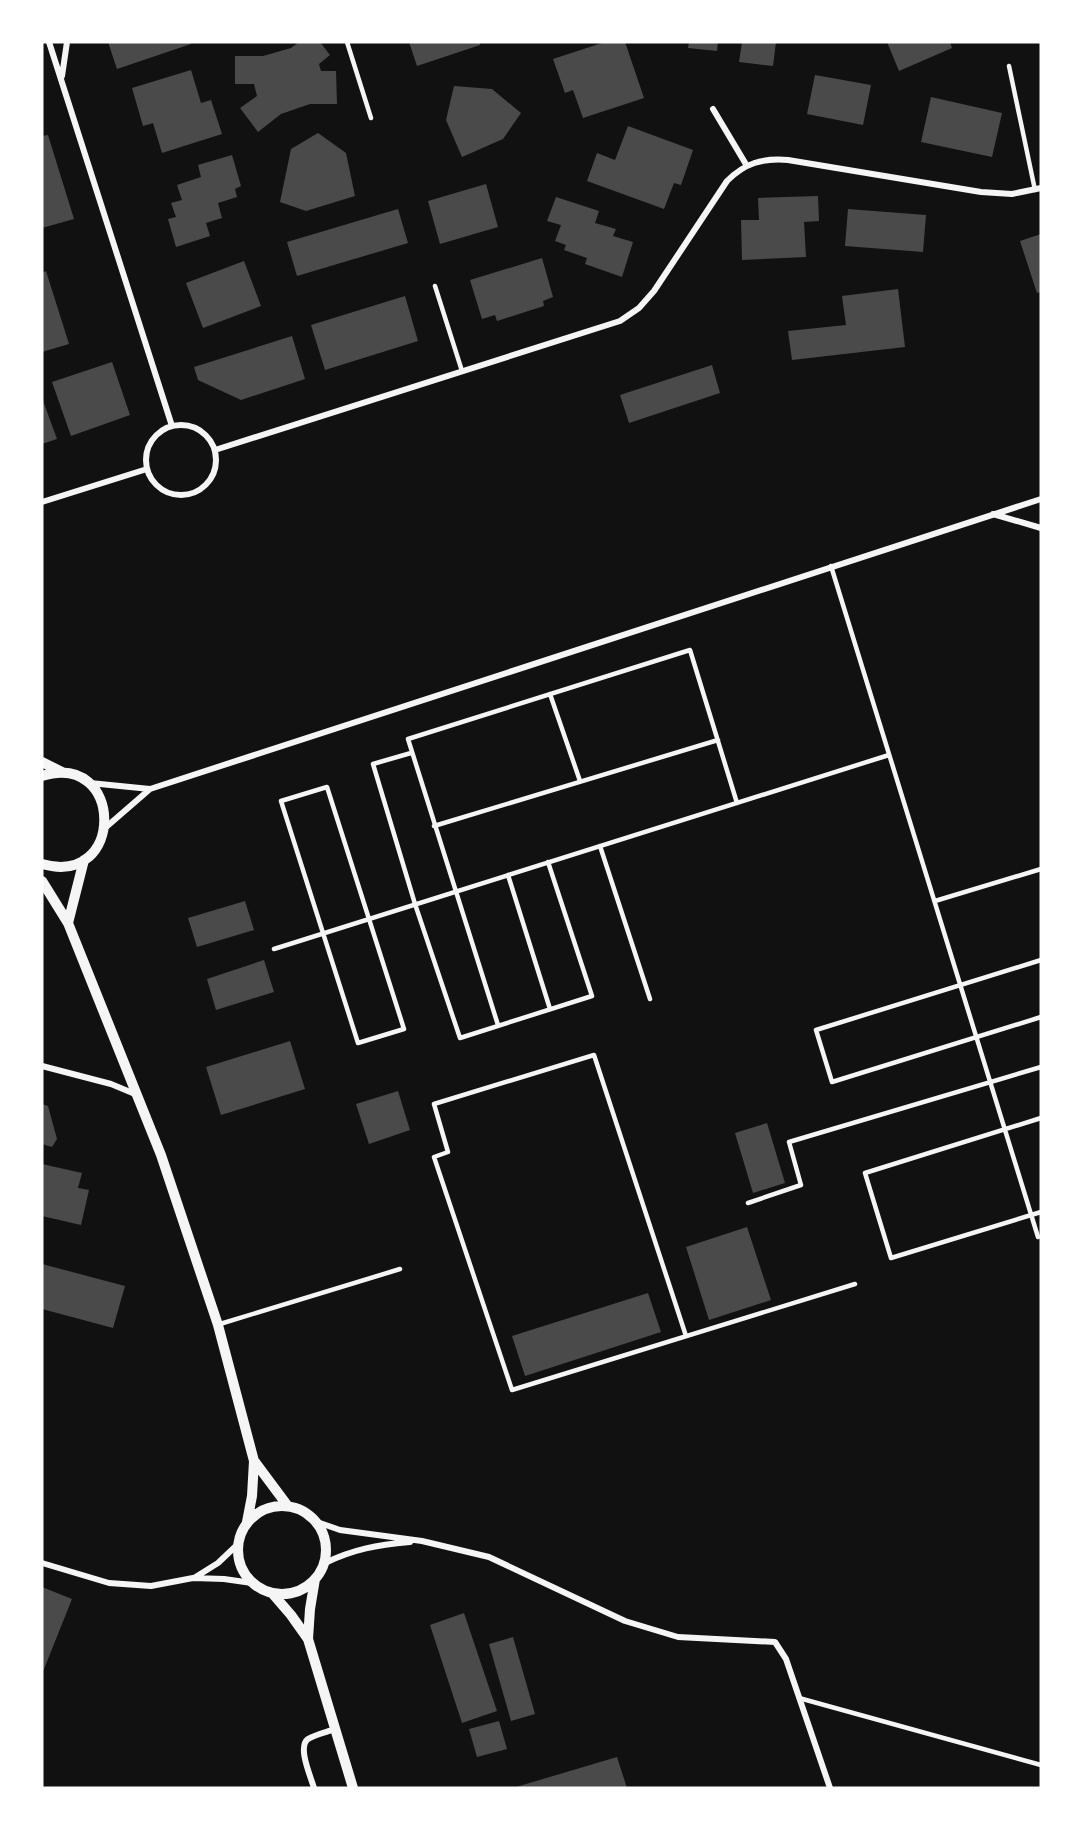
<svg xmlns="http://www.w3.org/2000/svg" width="1083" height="1830" viewBox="0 0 1083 1830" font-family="'Playfair Display',serif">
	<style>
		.building { fill: #4a4a4a }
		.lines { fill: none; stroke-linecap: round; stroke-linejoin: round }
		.service { stroke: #f5f5f5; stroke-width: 4.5 }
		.minor { stroke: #f5f5f5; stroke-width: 6 }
		.tertiary { stroke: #f5f5f5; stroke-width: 10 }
	</style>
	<rect width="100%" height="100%" fill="#111"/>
	<!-- building -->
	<path class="building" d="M 108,42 L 190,42 L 191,44 L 117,69 Z
		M 299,42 L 320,42 L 330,55 L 319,64 L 321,71 L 336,71 L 337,104 L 310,104 L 281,114 L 258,132 L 240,108 L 257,96 L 254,84 L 235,84 L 235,56 L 263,56 L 291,48 Z
		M 409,42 L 480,42 L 480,45 L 417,66 Z
		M 605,42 L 625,42 L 644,98 L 583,118 L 573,90 L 565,93 L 553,59 Z
		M 689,42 L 718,42 L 717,51 L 688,48 Z
		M 742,42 L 776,42 L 773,66 L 739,62 Z
		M 887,42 L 950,42 L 952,48 L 899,71 Z
		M 191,70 L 201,103 L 211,100 L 222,134 L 162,153 L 153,123 L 143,126 L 132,88 Z
		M 815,75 L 871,85 L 863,125 L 807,114 Z
		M 454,86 L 492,89 L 521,113 L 503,139 L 462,157 L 446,120 Z
		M 931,97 L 1002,113 L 992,157 L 921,142 Z
		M 628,126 L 693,150 L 681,185 L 674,183 L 664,209 L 587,181 L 597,153 L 615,160 Z
		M 318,133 L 346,153 L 355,196 L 306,211 L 280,202 L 291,149 Z
		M 48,135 L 74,219 L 42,228 L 42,136 Z
		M 232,155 L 241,186 L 235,189 L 237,197 L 218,203 L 222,218 L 206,223 L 210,236 L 176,247 L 168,219 L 176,217 L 171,203 L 182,200 L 177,185 L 201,177 L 198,165 Z
		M 486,184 L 498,227 L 440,244 L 428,201 Z
		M 818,196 L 819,221 L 804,222 L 806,257 L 742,260 L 741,220 L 759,220 L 758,198 Z
		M 556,197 L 599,211 L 595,223 L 616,229 L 613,236 L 633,242 L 622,277 L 585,264 L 587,258 L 564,250 L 566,245 L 555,241 L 561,225 L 547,221 Z
		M 398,209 L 408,243 L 297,276 L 287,242 Z
		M 848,209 L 926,215 L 923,252 L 845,246 Z
		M 1041,234 L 1041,292 L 1037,293 L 1020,241 Z
		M 542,258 L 553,297 L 543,301 L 544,306 L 497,321 L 495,315 L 482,319 L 470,280 Z
		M 244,261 L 261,306 L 203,328 L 186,283 Z
		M 46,271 L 69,344 L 42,352 L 42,273 Z
		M 898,289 L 905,347 L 792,360 L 788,331 L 846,325 L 842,296 Z
		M 405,296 L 418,341 L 325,370 L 311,325 Z
		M 292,336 L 305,379 L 241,400 L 198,380 L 194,367 Z
		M 112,362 L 130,415 L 71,436 L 52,382 Z
		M 712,365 L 720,393 L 629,423 L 620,395 Z
		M 42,398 L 57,439 L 42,444 Z
		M 245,901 L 254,930 L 197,947 L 188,918 Z
		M 264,960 L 274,992 L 216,1010 L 207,979 Z
		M 290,1041 L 305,1089 L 221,1115 L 206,1067 Z
		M 398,1091 L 410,1130 L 369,1144 L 356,1104 Z
		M 42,1104 L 48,1106 L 57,1139 L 52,1147 L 42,1144 Z
		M 767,1123 L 785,1183 L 753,1193 L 735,1133 Z
		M 42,1164 L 82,1173 L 78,1188 L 89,1190 L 81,1225 L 42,1216 Z
		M 747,1227 L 771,1300 L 709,1320 L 686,1247 Z
		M 42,1264 L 125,1286 L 113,1328 L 42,1309 Z
		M 648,1293 L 661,1332 L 525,1376 L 512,1336 Z
		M 42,1587 L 72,1599 L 42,1674 Z
		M 464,1613 L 497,1711 L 462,1723 L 430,1625 Z
		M 513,1637 L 535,1714 L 511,1721 L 489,1644 Z
		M 499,1721 L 507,1749 L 477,1757 L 469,1729 Z
		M 617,1757 L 627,1788 L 516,1788 L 516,1787 Z"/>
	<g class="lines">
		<!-- service -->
		<path class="service" d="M 347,42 L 371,118
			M 1009,66 L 1035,190
			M 435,286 L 462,371
			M 831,566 L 1038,1237
			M 550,694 L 580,781
			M 411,753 L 373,764 L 415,904 L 460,1038 L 592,996 L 548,862
			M 327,787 L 404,1029 L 358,1043 L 281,801 Z
			M 434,826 L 718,740
			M 600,846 L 650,999
			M 508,875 L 550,1009
			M 935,901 L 1041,869
			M 274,949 L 889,755
			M 1041,960 L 816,1030 L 832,1082 L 1041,1017
			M 498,1025 L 408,739 L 690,650 L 737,803
			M 1041,1118 L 865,1173 L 891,1258 L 1041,1212
			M 748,1203 L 801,1185 L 789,1142 L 1041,1067
			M 220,1324 L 400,1269
			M 686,1336 L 594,1055 L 434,1104 L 448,1152 L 434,1157 L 512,1390 L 855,1284
			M 799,1698 L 1041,1765"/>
		<!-- minor -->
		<path class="minor" d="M 49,42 L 172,426
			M 62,76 L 67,42
			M 713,109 L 747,166
			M146 460a35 35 0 1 1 70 0a35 35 0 1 1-70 0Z
			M 215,450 L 620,321 L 639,308 L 654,291 L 727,181 C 745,163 762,158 788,160 L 981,192 L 1012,194 L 1041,188
			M 42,502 L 147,469
			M 993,514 L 1041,528
			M 90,783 L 150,789
			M 105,828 L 150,789 L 1041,499
			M 42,1066 L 111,1084 L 135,1094
			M 317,1522 L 340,1530 L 422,1541 L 489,1557 L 625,1621 L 678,1637 L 775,1642 L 786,1659 L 830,1788
			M 42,1563 L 109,1583 L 151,1586 L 193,1578 L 224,1579 L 252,1583
			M 325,1563 C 354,1549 377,1545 410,1542
			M 194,1578 L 218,1563 L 238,1544
			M 314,1788 C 311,1777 297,1747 308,1739 C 316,1734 327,1732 335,1729"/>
		<!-- tertiary -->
		<path class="tertiary" d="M 42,762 L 62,772
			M 42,776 C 124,750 126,888 42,864
			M 42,881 L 68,923 L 161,1155 L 218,1325 L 254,1461 L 252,1496 L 247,1522
			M 68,923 L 84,860
			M 255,1462 L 287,1505
			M238 1550a44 44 0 1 1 88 0a44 44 0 1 1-88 0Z
			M 272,1593 L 291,1615 L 308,1639 L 353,1788
			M 308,1639 L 310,1609 L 315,1579"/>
	</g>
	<!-- border -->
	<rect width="1083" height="1830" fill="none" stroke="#ffffff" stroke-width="87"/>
</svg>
